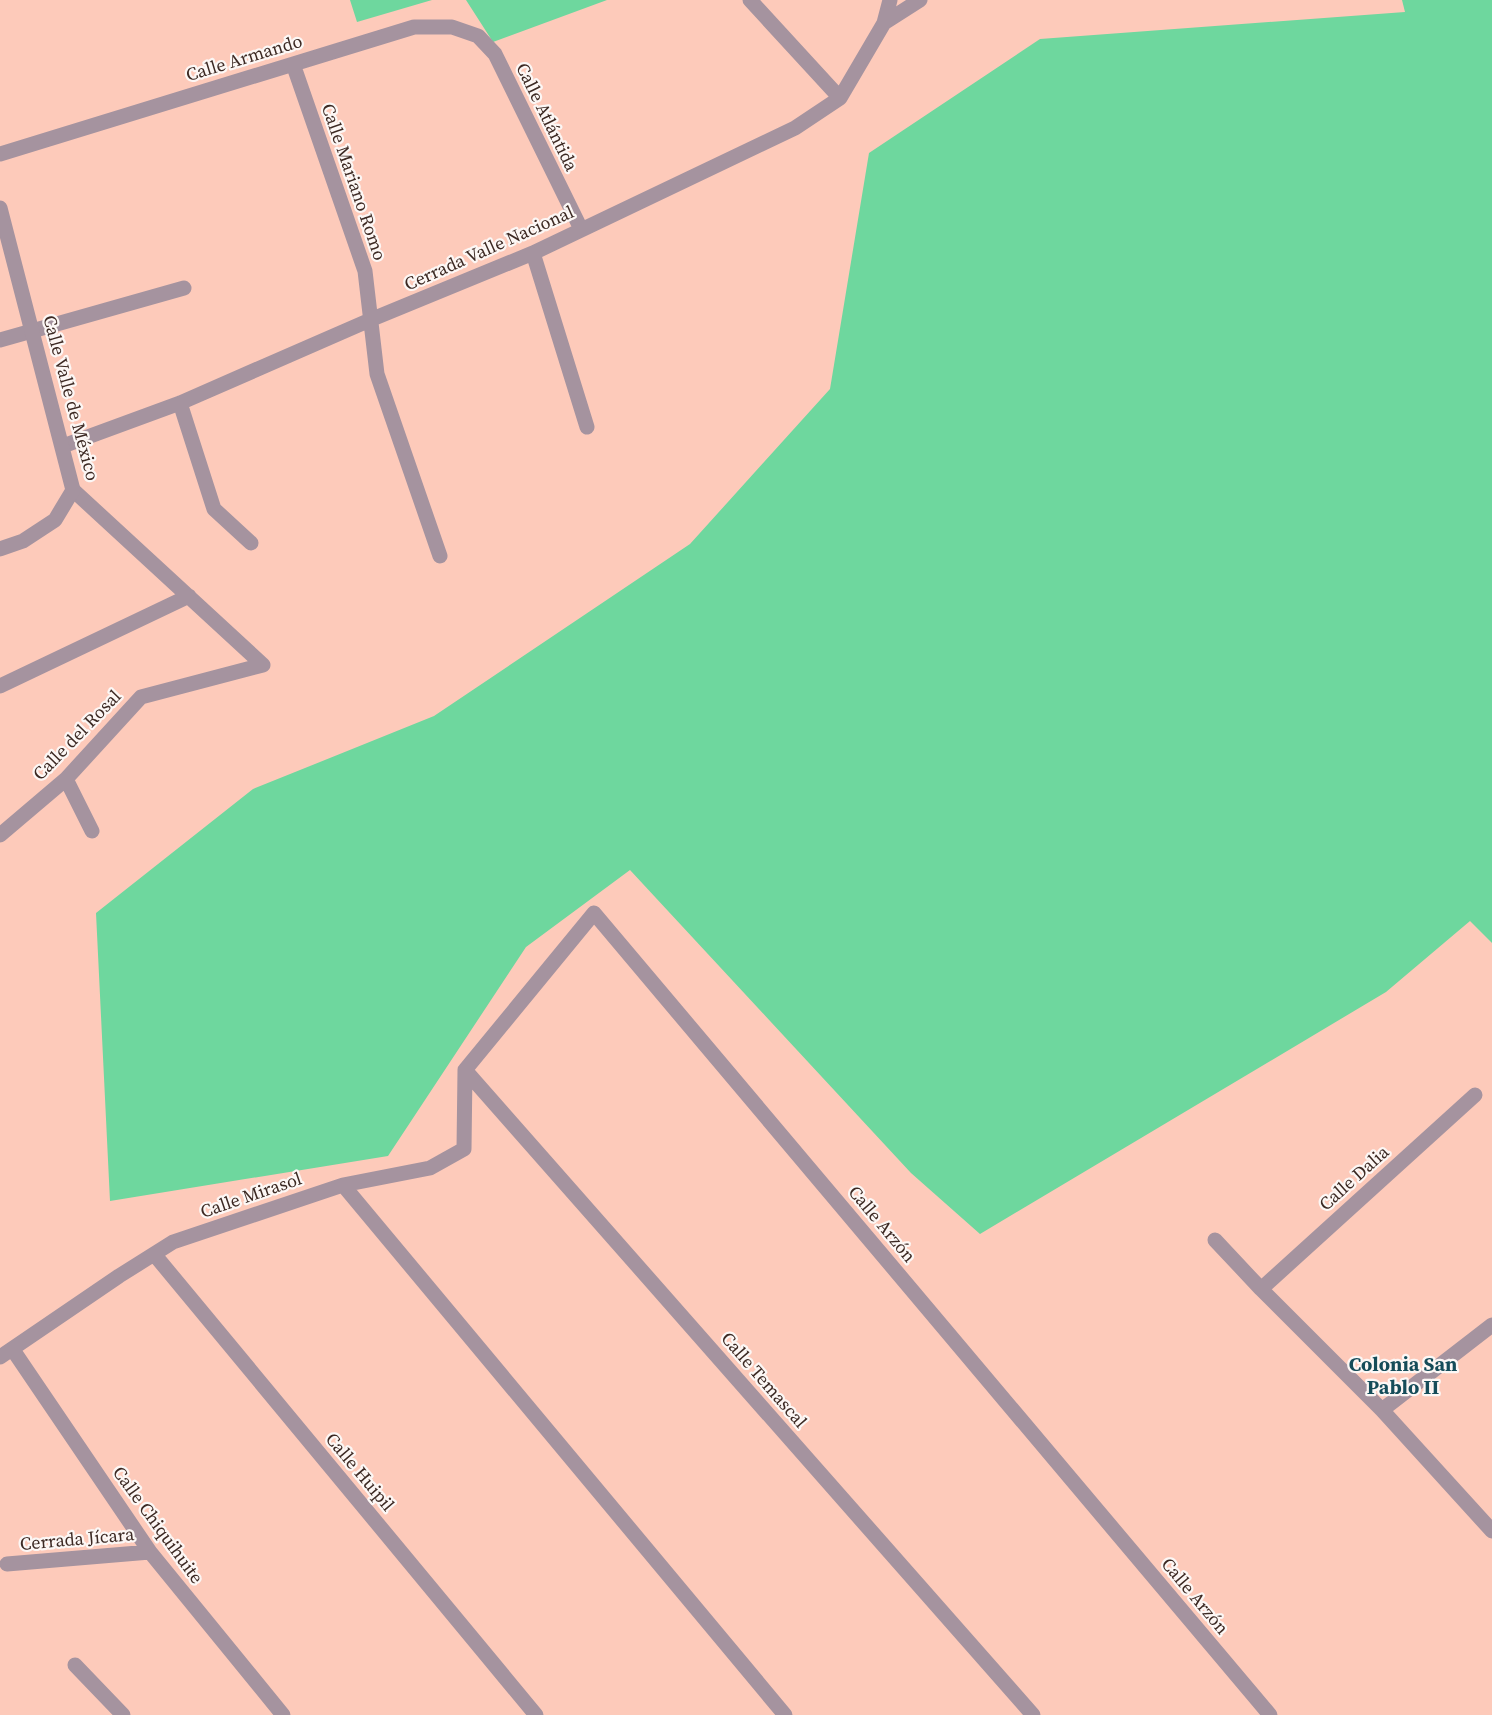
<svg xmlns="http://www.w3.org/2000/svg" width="1492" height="1715" viewBox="0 0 1492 1715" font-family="'Source Serif 4',serif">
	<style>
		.green { fill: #6ed79e }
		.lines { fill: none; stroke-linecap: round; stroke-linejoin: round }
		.minor { stroke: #a5939f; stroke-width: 15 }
		.tertiary { stroke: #a5939f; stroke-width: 15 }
		.labels { text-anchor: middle; stroke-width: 4.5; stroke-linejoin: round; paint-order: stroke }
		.street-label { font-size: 18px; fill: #3c2923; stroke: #fcf7f5 }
		.neighbourhood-label { font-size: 20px; font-weight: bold; fill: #154c59; stroke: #fcf7f5 }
	</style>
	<rect width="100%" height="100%" fill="#fdcaba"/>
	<!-- green -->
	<path class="green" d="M 350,0 L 432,0 L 357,22 Z
		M 466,0 L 607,0 L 493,42 Z
		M 1402,0 L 1492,0 L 1492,943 L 1470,921 L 1386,992 L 980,1234 L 911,1173 L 630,870 L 526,947 L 388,1156 L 110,1201 L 96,913 L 253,789 L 434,716 L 690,544 L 830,389 L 869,153 L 1040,39 L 1405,12 Z"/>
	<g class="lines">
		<!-- minor -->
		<path class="minor" d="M 750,0 L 840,98
			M 884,23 L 920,0
			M 293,64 L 365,271 L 377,374 L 440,556
			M 0,154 L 414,27 L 452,27 L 478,36 L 495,54 L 581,229
			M 533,253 L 587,427
			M 0,340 L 184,288
			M 180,403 L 214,509 L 251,543
			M 63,446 L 180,403 L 370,320 L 533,253 L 795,128 L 840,98 L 884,23 L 890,0
			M 73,490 L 263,665
			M 0,686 L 189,596
			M 66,779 L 92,831
			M 0,835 L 66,779 L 141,697 L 263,665
			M 465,1070 L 594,913 L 1270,1715
			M 465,1070 L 1033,1715
			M 343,1185 L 785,1715
			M 1215,1240 L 1261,1289 L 1382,1410 L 1492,1531
			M 154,1254 L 536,1715
			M 1261,1289 L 1475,1095
			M 13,1350 L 150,1552 L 283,1715
			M 0,1357 L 119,1276 L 173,1242 L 343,1185 L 430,1168 L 464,1149 L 465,1070
			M 1382,1410 L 1492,1325
			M 7,1564 L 150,1552
			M 75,1665 L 123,1715"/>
		<!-- tertiary -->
		<path class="tertiary" d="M 0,208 L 73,490 L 55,520 L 23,541 L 0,549"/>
	</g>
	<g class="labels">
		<!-- street labels -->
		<g class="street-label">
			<text transform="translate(244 58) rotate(-17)" y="6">Calle Armando</text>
			<text transform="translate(547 117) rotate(64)" y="6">Calle Atlántida</text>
			<text transform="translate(354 182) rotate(71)" y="6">Calle Mariano Romo</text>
			<text transform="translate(489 248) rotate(-24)" y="6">Cerrada Valle Nacional</text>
			<text transform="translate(71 398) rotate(75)" y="6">Calle Valle de México</text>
			<text transform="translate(77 735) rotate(-46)" y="6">Calle del Rosal</text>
			<text transform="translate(1354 1178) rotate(-42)" y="6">Calle Dalia</text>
			<text transform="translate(251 1195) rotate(-19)" y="6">Calle Mirasol</text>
			<text transform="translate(882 1224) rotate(50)" y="6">Calle Arzón</text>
			<text transform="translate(764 1380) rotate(49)" y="6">Calle Temascal</text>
			<text transform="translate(360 1472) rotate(50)" y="6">Calle Huipil</text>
			<text transform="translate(158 1525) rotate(54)" y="6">Calle Chiquihuite</text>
			<text transform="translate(77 1539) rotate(-5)" y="6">Cerrada Jícara</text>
			<text transform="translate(1195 1596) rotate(50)" y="6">Calle Arzón</text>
		</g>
		<!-- neighbourhood labels -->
		<g class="neighbourhood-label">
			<text x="1403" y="1371">Colonia San<tspan x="1403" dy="23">Pablo II</tspan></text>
		</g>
	</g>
</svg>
